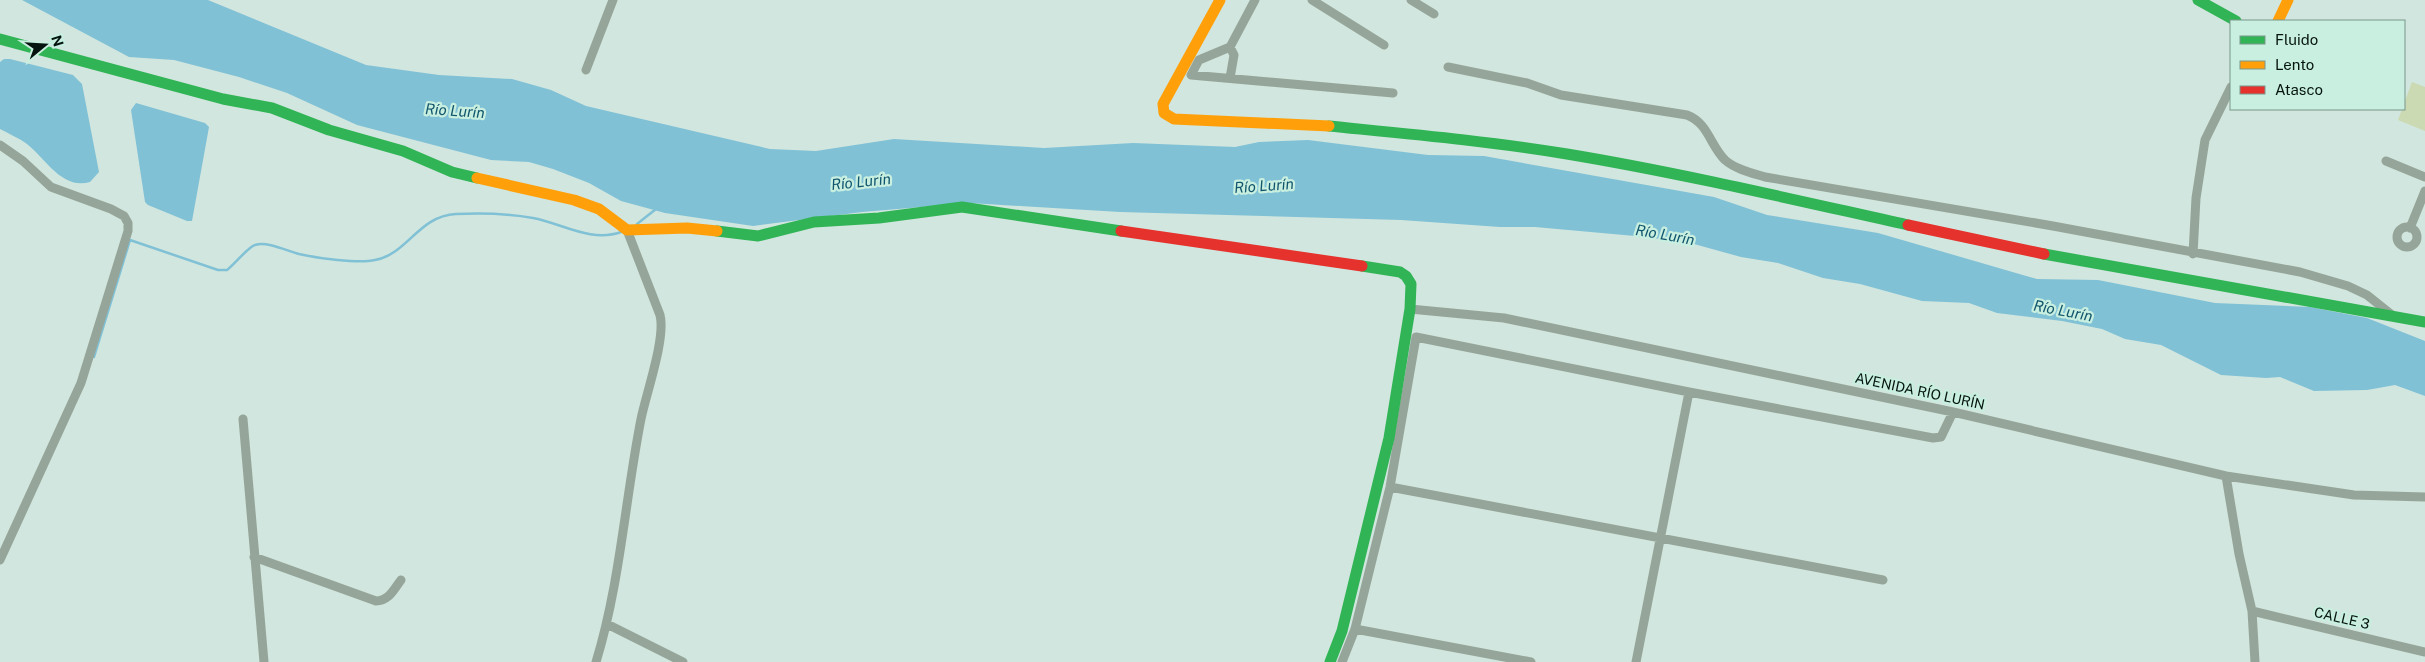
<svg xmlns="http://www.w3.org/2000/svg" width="2425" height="662" viewBox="0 0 2425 662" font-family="'Public Sans',sans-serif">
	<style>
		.green { fill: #ccdab3 }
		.water { fill: #80c1d6 }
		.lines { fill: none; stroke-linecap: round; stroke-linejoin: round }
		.stream { stroke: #80c1d6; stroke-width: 2.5 }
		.street { stroke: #96a599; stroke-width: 9 }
		.fast { stroke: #30b455; stroke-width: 11 }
		.slow { stroke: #ff9f0a; stroke-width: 11 }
		.jam { stroke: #e5322d; stroke-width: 11 }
		.labels { text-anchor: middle; stroke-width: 4.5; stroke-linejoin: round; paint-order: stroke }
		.street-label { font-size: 14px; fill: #06140f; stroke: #c8efe0 }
		.water-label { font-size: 15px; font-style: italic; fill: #12566d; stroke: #c8efe0 }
	</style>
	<rect width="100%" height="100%" fill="#d1e6de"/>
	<!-- green -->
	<path class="green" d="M 2412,82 L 2425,87 L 2425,131 L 2398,120 Z"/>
	<!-- water -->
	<path class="water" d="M 22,0 L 208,0 L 366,65 L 439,75 L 512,79 L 551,90 L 586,106 L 770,149 L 816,151 L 894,139 L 1044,148 L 1133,143 L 1235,147 L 1259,142 L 1308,140 L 1428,155 L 1484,156 L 1714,197 L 1767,215 L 1878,233 L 2037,279 L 2098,280 L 2215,303 L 2310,307 L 2367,318 L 2425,341 L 2425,396 L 2395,385 L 2367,390 L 2314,391 L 2280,377 L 2266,378 L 2221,375 L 2161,345 L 2125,339 L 2102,329 L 2062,321 L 1997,313 L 1969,303 L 1922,301 L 1860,284 L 1823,278 L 1778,263 L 1741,257 L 1694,244 L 1646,237 L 1535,227 L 1500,227 L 1401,220 L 1120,212 L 970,203 L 862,212 L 753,226 L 665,213 L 621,201 L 589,183 L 553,169 L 529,162 L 491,160 L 357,125 L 287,93 L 239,77 L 174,60 L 129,57 Z
		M 4,59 L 10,59 L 73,75 L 82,84 L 99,172 L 90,182 C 62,190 46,159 27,144 C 19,138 9,134 0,129 L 0,62 Z
		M 136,103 L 205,123 L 209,127 L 192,221 L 187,221 L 148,205 L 145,202 L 131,110 Z"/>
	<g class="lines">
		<!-- stream -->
		<path class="stream" d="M 637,224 L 656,209
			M 94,357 L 130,240 L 218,270 L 227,270 C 234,265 249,246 255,245 C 268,241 287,251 299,254 C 317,258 358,264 375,260 C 408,254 418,216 456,214 C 479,213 511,214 533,218 C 561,223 591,243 621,232"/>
		<!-- street -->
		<path class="street" d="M 1255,0 L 1230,47 L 1199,60 L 1191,75 L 1393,93
			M 1312,0 L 1384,45
			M 1411,0 L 1434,14
			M 1230,47 L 1234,55 L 1230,78
			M 1448,67 L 1527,83 L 1561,95 L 1687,115 C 1708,123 1710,145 1725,160 C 1735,169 1752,173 1765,177 L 2053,226 L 2300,272 L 2348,286 L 2367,295 L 2392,315
			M 586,70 L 613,0
			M 0,145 L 23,161 L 51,187 L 111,209 L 124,216 L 128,223 L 128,231 L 81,383 L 0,560
			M 2386,161 L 2425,177
			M2397 237a10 10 0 1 1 20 0a10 10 0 1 1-20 0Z
			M 2410,228 L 2425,191
			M 2193,254 L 2196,198 L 2205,140 L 2231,87
			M 1410,309 L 1504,318 L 1953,412 L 2226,476 L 2354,495 L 2425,497
			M 243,419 L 264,662
			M 2226,476 L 2239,554 L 2252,611 L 2255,662
			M 1390,487 L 1883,580
			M 254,557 L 376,601 C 389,601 394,589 401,580
			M 2252,611 L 2425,652
			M 607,624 L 683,662
			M 1355,629 L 1531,662
			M 596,662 C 620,584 625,500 641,419 C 646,394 666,338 660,315 L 627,230
			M 1342,662 L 1355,629 L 1390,487 L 1416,337 L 1689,392 L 1933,438 L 1941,437 L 1953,412
			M 1636,662 L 1689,392"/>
		<!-- fast -->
		<path class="fast" d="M 2198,0 L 2236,21
			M 0,39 L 223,99 L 272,108 L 329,130 L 403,151 L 452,172 L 477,178
			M 1329,126 C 1409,134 1488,141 1567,154 C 1681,173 1795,200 1908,225
			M 717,231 L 758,236 L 814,222 L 879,218 L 962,207 L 1121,231
			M 2044,254 L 2425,322
			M 1330,662 L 1342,631 L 1389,438 L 1410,309 L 1411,284 L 1406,276 L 1400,272 L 1362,266"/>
		<!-- slow -->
		<path class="slow" d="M 1220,0 L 1163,104 L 1164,113 L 1174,119 L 1329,126
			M 2278,21 L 2288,0
			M 477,178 L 574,200 L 599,209 L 627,230 L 687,228 L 717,231"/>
		<!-- jam -->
		<path class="jam" d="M 1908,225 L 2044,254
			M 1121,231 L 1362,266"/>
	</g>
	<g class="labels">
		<!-- street labels -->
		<g class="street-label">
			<text transform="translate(1920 391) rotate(12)" y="5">AVENIDA RÍO LURÍN</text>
			<text transform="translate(2342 618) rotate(13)" y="5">CALLE 3</text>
		</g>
		<!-- water labels -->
		<g class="water-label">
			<text transform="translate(455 111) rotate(4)" y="5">Río Lurín</text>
			<text transform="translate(861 182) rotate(-6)" y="5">Río Lurín</text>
			<text transform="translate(1264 186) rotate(-4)" y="5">Río Lurín</text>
			<text transform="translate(1665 235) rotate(10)" y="5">Río Lurín</text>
			<text transform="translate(2063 311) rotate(11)" y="5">Río Lurín</text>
		</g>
	</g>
	<!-- legend -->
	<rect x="2230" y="20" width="175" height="90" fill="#c8efe0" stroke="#7a978c"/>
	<rect x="2240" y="36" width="25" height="8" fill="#30b455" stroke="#7a978c"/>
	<text x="2275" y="45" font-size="15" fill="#06140f">Fluido</text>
	<rect x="2240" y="61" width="25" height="8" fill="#ff9f0a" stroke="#7a978c"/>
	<text x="2275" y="70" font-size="15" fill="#06140f">Lento</text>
	<rect x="2240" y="86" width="25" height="8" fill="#e5322d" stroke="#7a978c"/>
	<text x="2275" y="95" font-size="15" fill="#06140f">Atasco</text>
	<!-- north arrow -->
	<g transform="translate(45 45) rotate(72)" stroke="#c8efe0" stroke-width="4" paint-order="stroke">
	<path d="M0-4L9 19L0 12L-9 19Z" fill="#06140f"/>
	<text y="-8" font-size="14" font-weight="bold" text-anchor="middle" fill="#06140f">N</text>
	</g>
</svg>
